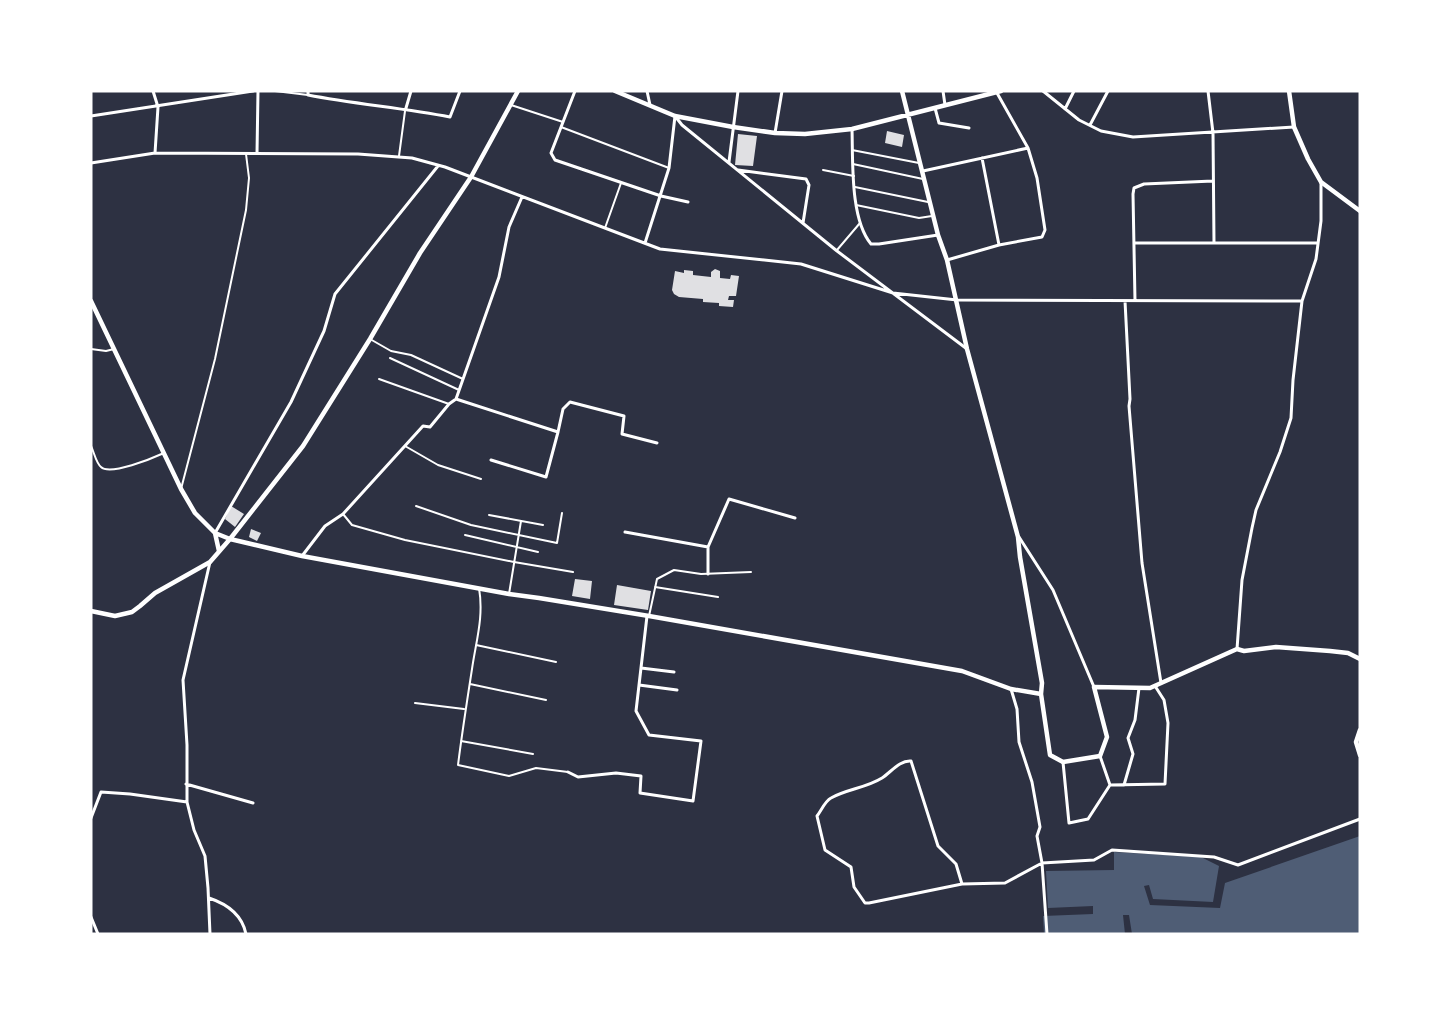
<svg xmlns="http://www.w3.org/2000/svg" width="1451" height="1025" viewBox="0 0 1451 1025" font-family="'Nunito Sans',sans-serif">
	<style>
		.water { fill: #4f5d75 }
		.building { fill: #e0e0e3 }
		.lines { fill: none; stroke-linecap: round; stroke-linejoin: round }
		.service { stroke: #fff; stroke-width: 2 }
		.minor { stroke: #fff; stroke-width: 3 }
		.tertiary { stroke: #fff; stroke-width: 4.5 }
	</style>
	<rect width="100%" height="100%" fill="#2d3142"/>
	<!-- water -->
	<path class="water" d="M 1360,836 L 1360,934 L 1132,934 L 1129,915 L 1123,915 L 1125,934 L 1044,934 L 1043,916 L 1093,914 L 1093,906 L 1048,908 L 1046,871 L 1114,870 L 1114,852 L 1201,857 L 1219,866 L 1213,902 L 1153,899 L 1149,885 L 1144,886 L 1150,905 L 1220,908 L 1225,883 Z"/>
	<!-- building -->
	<path class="building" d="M 887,131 L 904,135 L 902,147 L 885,143 Z
		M 738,134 L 757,136 L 753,166 L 735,165 Z
		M 715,269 L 720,271 L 720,278 L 730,279 L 731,275 L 739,276 L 736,296 L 729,296 L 728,300 L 734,300 L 733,307 L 719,306 L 719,303 L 703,302 L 703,299 L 679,297 L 674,294 L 672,290 L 675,271 L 684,273 L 684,270 L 693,271 L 693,275 L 711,277 L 711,272 Z
		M 231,506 L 244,514 L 235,527 L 225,519 Z
		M 251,529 L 261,533 L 257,541 L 249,537 Z
		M 575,579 L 592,581 L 590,599 L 572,596 Z
		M 617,585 L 651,591 L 648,610 L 614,605 Z"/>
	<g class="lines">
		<!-- service -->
		<path class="service" d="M 275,91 L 308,95
			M 511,105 L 563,122
			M 561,127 L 669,168
			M 852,150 L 919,163
			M 399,156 L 405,111
			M 853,164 L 923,179
			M 823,170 L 854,176
			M 855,187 L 928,202
			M 856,205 L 919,218 L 932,216
			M 605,228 L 621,183
			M 837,250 L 860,223
			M 370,339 L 391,351 L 411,355 L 463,379
			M 91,349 L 106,351 L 114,349
			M 390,358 L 459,390
			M 379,379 L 449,404
			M 91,446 C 94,452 96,463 101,467 C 110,476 153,458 164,453
			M 405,446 L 438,465 L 481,479
			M 181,489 L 215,359 L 246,210 L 249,178 L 246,154
			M 416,506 L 471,525 L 557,543 L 562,513
			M 343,514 L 352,525 L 405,540 L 514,562 L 573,572
			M 489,515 L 543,525
			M 465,535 L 538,552
			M 655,587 L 718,597
			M 479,588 C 484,617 476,641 472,669 C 467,701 462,733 458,765 L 509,776 L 536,768 L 568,772
			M 509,594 L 521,521
			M 649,616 L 657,579 L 674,570 L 701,574 L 751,572
			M 476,645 L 556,662
			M 470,684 L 546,700
			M 415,703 L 464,709
			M 461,741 L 533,754"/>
		<!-- minor -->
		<path class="minor" d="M 153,91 L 158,107 L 155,153
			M 308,91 L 308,95 C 355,104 403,108 450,117 L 460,91
			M 575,91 L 551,153 L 555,160 L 661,196 L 688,202
			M 647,91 L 650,105
			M 943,91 L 945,105
			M 1043,91 L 1079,120 L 1101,131 L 1133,137 L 1294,127
			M 1208,91 L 1213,133 L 1214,243
			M 406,108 L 411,91
			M 935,108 L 939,123 L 969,128
			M 1065,109 L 1074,91
			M 91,116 L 253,91
			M 675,116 L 682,125 L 837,251 L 967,349
			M 1090,125 L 1108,91
			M 852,129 C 853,161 850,219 871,244 L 879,244 L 938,235
			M 775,133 L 782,91
			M 257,153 L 258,91
			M 982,158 L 999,245
			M 729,162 L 738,91
			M 91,163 L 155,153 L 358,154 L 412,158 L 445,167 L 660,249 L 801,264 L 893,293 L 957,300 L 1302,301
			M 738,170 L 806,179 L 809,185 L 803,223
			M 923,171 L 1028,148
			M 645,243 L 669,168 L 675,116
			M 1134,243 L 1318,243
			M 947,260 L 999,245 L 1042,237 L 1045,230 L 1037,178 L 1028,148 L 997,93
			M 1125,301 L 1130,399 L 1129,406 L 1142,563 L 1161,683
			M 1135,301 L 1133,194 L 1134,188 L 1144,184 L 1213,181
			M 456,399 L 558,432 L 563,409 L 570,402 L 624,416 L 622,434 L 657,443
			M 491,460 L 546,477 L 558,432
			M 625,532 L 708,547
			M 215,533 L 291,402 L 324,331 L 335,294 L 438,166
			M 1019,537 L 1053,590 L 1094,687
			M 302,556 L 325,526 L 343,514 L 423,426 L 430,427 L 449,404 L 456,399 L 499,277 L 509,227 L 522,197
			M 708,574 L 708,547 L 729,499 L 795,518
			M 1237,649 L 1242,580 L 1252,528 L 1256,510 L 1280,452 L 1291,418 L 1293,380 L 1302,301 L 1316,259 L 1321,221 L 1321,182
			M 641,668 L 674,672
			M 639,685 L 677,690
			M 1011,689 L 1017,709 L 1019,742 L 1032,782 L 1040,827 L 1037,836 L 1042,863 L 1047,934
			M 1100,756 L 1110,785
			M 1063,762 L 1069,823 L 1088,819 L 1110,785 L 1165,784 L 1168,723 L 1164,700 L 1155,686
			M 568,772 L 578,777 L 616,773 L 641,776 L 640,793 L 693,801 L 701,741 L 649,735 L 636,711 L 647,616
			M 186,784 L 253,803
			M 1124,785 L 1133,754 L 1128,738 L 1135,720 L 1139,688
			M 91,818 L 101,792 L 130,794 L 187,802
			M 962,884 L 956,864 L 938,846 L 911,761 C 900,760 891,772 882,778 C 866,788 847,789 831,798 C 825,801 821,811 817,816 L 825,850 L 851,867 L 854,887 L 865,903 L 869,903 L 962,884 L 1005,883 L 1042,863 L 1094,860 L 1112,850 L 1214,857 L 1238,865 L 1360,819
			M 209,898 C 227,904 242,914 246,934
			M 91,917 L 98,934
			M 210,934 L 208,888 L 205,856 L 194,830 L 187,802 L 187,745 L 183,680 L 210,562"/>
		<!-- tertiary -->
		<path class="tertiary" d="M 615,91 L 675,116 L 733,127 L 775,133 L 805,134 L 852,129 L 1001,91
			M 902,91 L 938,235 L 947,260 L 967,349 L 1018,537 L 1020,557 L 1042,683 L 1041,694 L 1050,755 L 1063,762 L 1100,756 L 1107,737 L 1094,687 L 1150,688 L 1237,649 L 1244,651 L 1276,647 L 1330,651 L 1348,653 L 1360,659
			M 1289,91 L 1294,127 L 1308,159 L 1321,182 L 1360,211
			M 91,301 L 181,489 L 195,513 L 215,533 L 230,539 L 302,556 L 509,594 L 539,598 L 649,616 L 962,671 L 1011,689 L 1041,694
			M 215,533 L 219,551
			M 91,611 L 115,616 L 132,612 L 140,606 L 155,593 L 210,562 L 230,539 L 303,446 L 370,339 L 420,253 L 471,177 L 518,91
			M 1360,730 L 1356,742 L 1360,755"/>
	</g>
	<!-- border -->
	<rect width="1451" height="1025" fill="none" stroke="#ffffff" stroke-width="185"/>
</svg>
